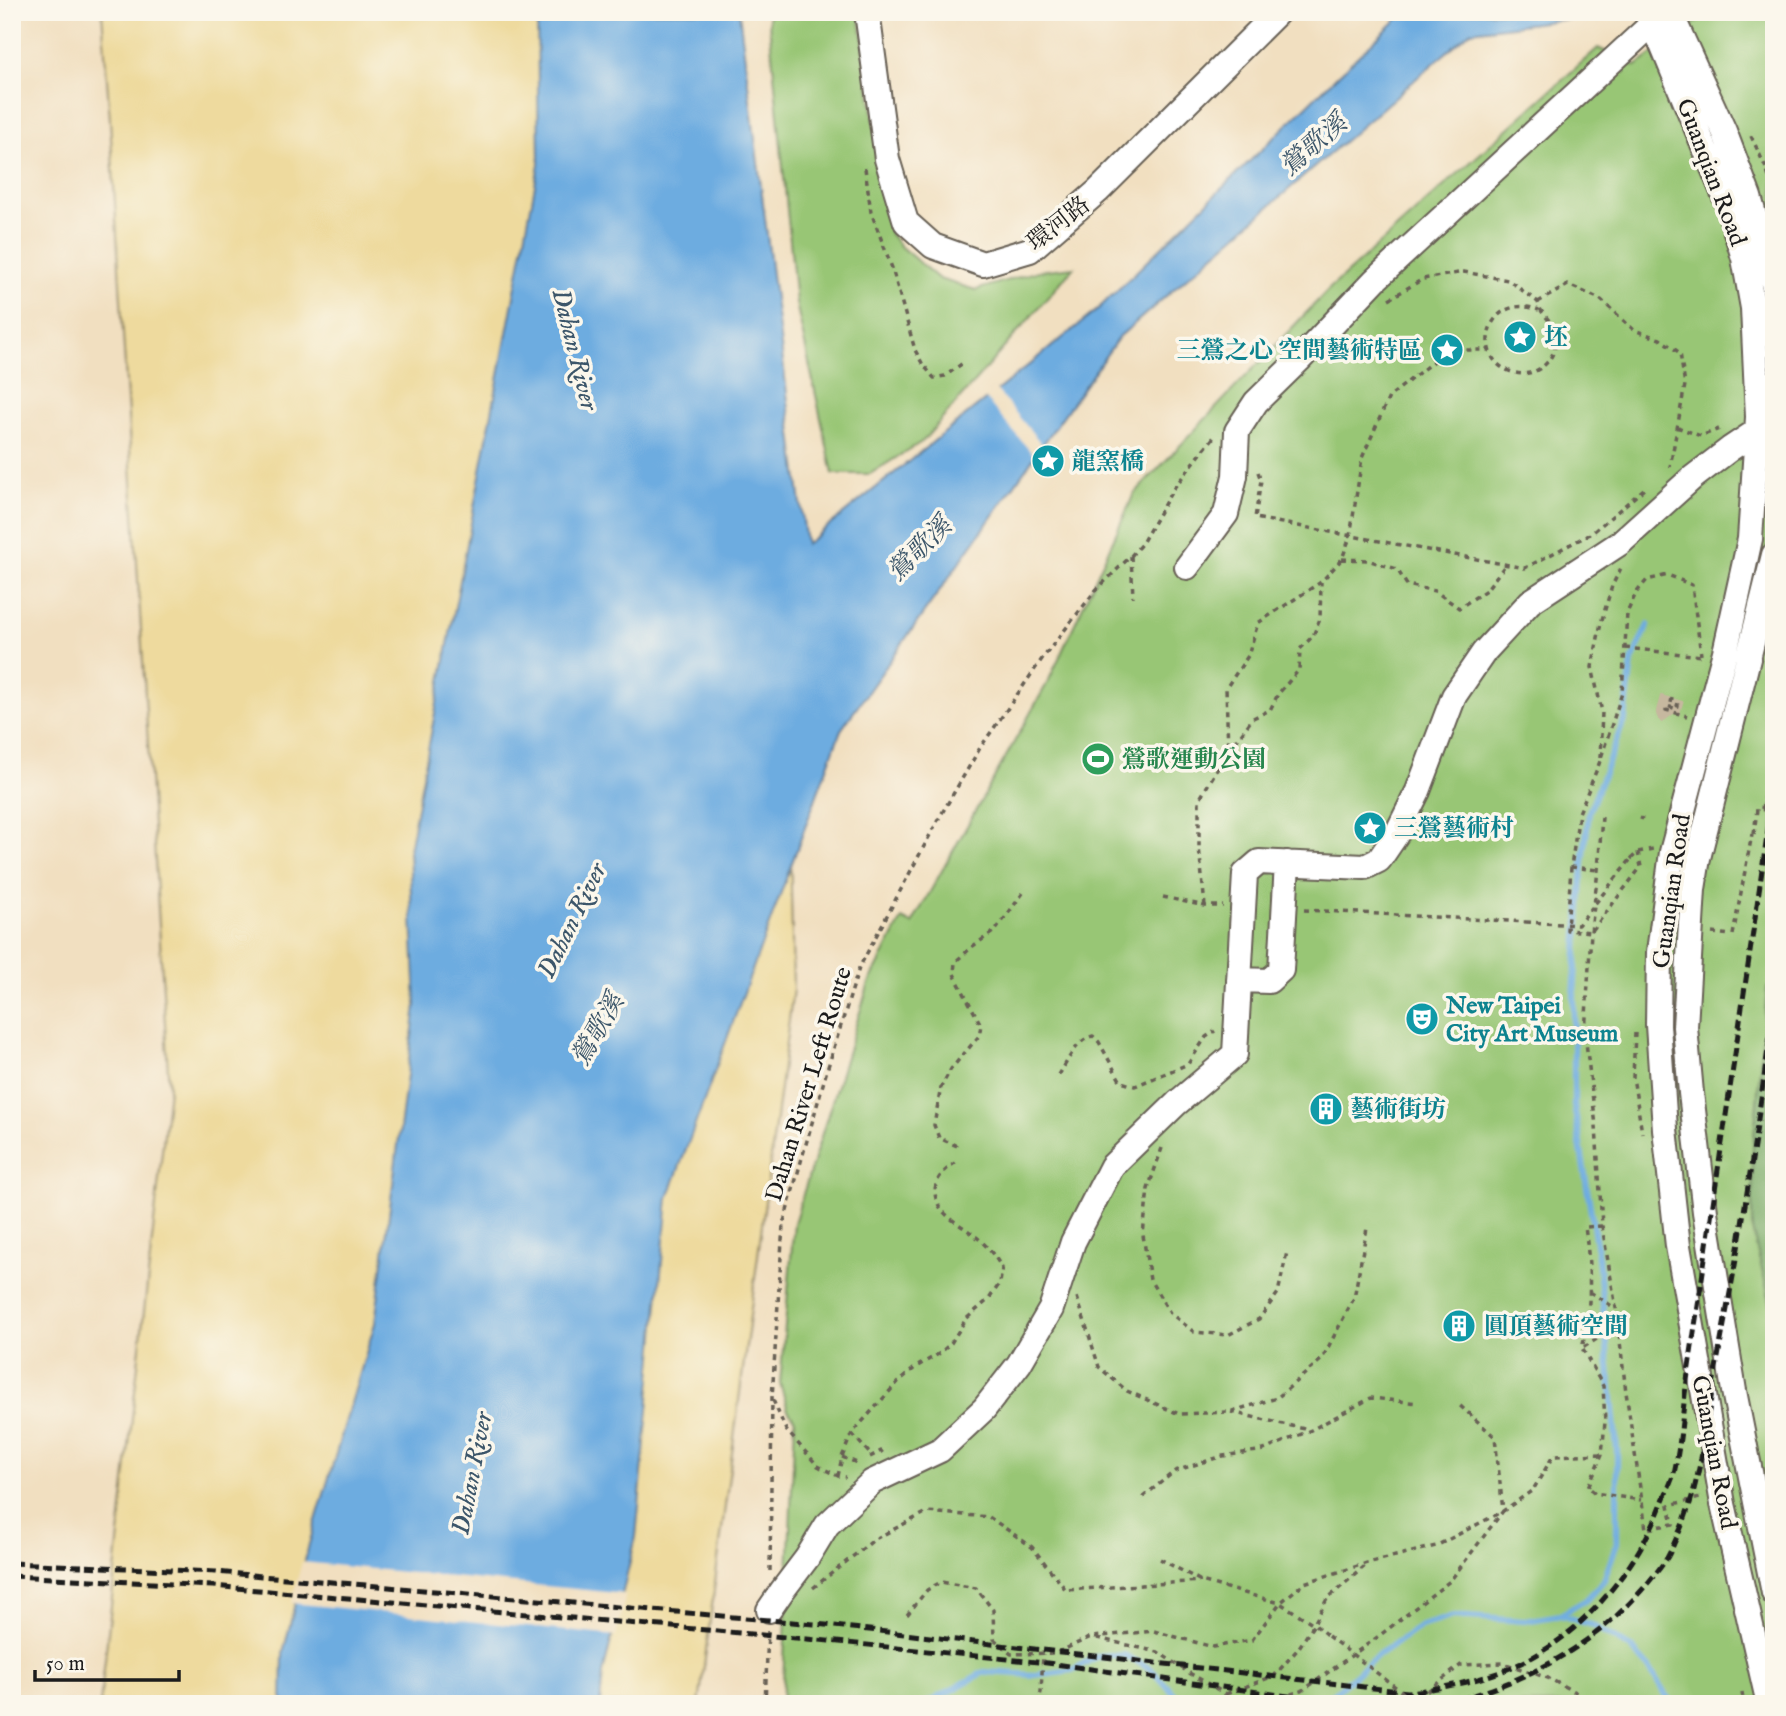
<svg xmlns="http://www.w3.org/2000/svg" width="1786" height="1716" viewBox="0 0 1786 1716" font-family="'IM FELL English','Noto Serif TC',serif">
	<style>
		.green { fill: #98c674; stroke: #5a7148; stroke-width: 2 }
		.forest { fill: #7aab66; stroke: #4b6441; stroke-width: 2 }
		.sand { fill: #eeda9e; stroke: #857b5d; stroke-width: 2 }
		.water { fill: #6dace0; stroke: #44647e; stroke-width: 2 }
		.pier { fill: #f1dfc0 }
		.lines { fill: none; stroke-linecap: round; stroke-linejoin: round }
		.stream { stroke: #6dace0; stroke-width: 6 }
		.minor-tunnel { stroke: #c6b89f; stroke-width: 24; stroke-dasharray: 24 12; stroke-linecap: butt }
		.minor-casing { stroke: #676055; stroke-width: 28 }
		.path { stroke: #676055; stroke-width: 3.5; stroke-dasharray: 5 5; stroke-linecap: butt }
		.minor { stroke: #fff; stroke-width: 24 }
		.rail { stroke: #1c1c1c; stroke-width: 5; stroke-dasharray: 10 5; stroke-linecap: butt }
		.path-bridge { stroke: #676055; stroke-width: 3.5; stroke-dasharray: 5 5; stroke-linecap: butt }
		.labels { text-anchor: middle; stroke-width: 7; stroke-linejoin: round; paint-order: stroke }
		.street-label { font-size: 24px; fill: #1c1c1c; stroke: #fbf7ec }
		.culture-label { font-size: 24px; font-weight: bold; fill: #0d838f; stroke: #fbf7ec; text-anchor: start }
		.leisure-label { font-size: 24px; font-weight: bold; fill: #27864d; stroke: #fbf7ec; text-anchor: start }
		.water-label { font-size: 26px; font-style: italic; fill: #3c566a; stroke: #fbf7ec }
	</style>
	<rect width="100%" height="100%" fill="#fbf7ec"/>
	<filter id="ink" filterUnits="userSpaceOnUse"><feTurbulence type="fractalNoise" baseFrequency=".0143" numOctaves="2"/><feDisplacementMap in="SourceGraphic" scale="14" xChannelSelector="R" yChannelSelector="G"/><feConvolveMatrix kernelMatrix="1 2 1 2 8 2 1 2 1" color-interpolation-filters="sRGB"/></filter>
	<filter id="wash" filterUnits="userSpaceOnUse"><feTurbulence type="fractalNoise" baseFrequency=".00686" numOctaves="4" result="noise"/><feDisplacementMap in="SourceGraphic" scale="28" xChannelSelector="R" yChannelSelector="G"/><feGaussianBlur stdDeviation="1.57" result="paint"/><feColorMatrix in="noise" values="0 0 0 0 0 0 0 0 0 0 0 0 0 0 0 0 0 1.4 0 .05"/><feComposite in="paint" operator="in"/></filter>
	<g filter="url(#wash)">
		<rect width="100%" height="100%" fill="#f1dfc0"/>
		<!-- green -->
		<path class="green" d="M 768,12 L 859,12 L 890,234 L 901,247 L 939,279 L 976,290 L 1038,271 L 1074,267 L 923,441 L 870,474 L 833,474 L 796,303 Z
			M 1710,12 L 1774,12 L 1774,1704 L 782,1704 L 795,1420 L 788,1410 L 780,1383 L 794,1223 L 869,983 L 902,919 L 912,924 L 1049,680 L 1134,494 L 1328,290 L 1598,48 L 1636,66 Z"/>
		<!-- forest -->
		<path class="forest" d="M 1774,983 L 1774,1317 L 1752,1230 L 1753,1148 L 1767,988 Z"/>
		<!-- sand -->
		<path class="sand" d="M 102,12 L 713,12 L 785,588 L 793,989 L 699,1704 L 100,1704 L 169,1089 L 110,120 Z"/>
		<!-- water -->
		<path class="water" d="M 537,12 L 739,12 L 806,544 L 1096,311 L 1338,75 L 1405,12 L 1600,12 L 1593,16 L 1471,31 L 1119,337 L 841,730 L 668,1198 L 636,1537 L 603,1674 L 600,1704 L 282,1704 L 283,1654 L 309,1544 L 375,1323 L 416,1005 L 409,850 L 539,164 Z"/>
		<!-- pier -->
		<path class="pier" d="M 995,388 L 1045,448 L 1037,459 L 984,397 Z
			M 302,1562 L 626,1594 L 616,1636 L 291,1603 Z"/>
		<g class="lines">
			<!-- stream -->
			<path class="stream" d="M 1560,1615 L 1592,1625 L 1631,1648 L 1649,1668 L 1671,1704
				M 926,1704 L 984,1672 L 1035,1675 L 1072,1670 L 1096,1657 L 1124,1655 L 1151,1669 L 1184,1704
				M 1315,1704 L 1331,1696 L 1379,1654 L 1421,1626 L 1454,1616 L 1525,1621 L 1560,1615 L 1586,1600 L 1604,1580 L 1617,1543 L 1617,1450 L 1610,1377 L 1598,1257 L 1574,1105 L 1574,995 L 1583,863 L 1589,812 L 1625,718 L 1632,661 L 1648,625"/>
		</g>
	</g>
	<g filter="url(#ink)">
		<g class="lines">
			<!-- minor-tunnel -->
			<path class="minor-tunnel" d="M 1671,716 L 1668,712 L 1672,698"/>
			<defs>
				<path id="minor" d="M 867,12 L 887,159 L 906,222 L 933,246 L 983,264 L 1030,250 L 1098,191 L 1278,12
					M 1646,12 L 1653,23 L 1727,202 L 1744,258 L 1753,308 L 1758,417 L 1750,539 L 1726,648 L 1672,852 L 1659,952 L 1658,1025 L 1665,1129 L 1678,1246 L 1723,1504 L 1769,1704
					M 1670,12 L 1724,131 L 1749,197 L 1774,286
					M 1774,555 L 1698,858 L 1693,889 L 1685,1027 L 1691,1093 L 1705,1212 L 1734,1391 L 1774,1593
					M 1187,567 L 1226,514 L 1235,476 L 1237,431 L 1256,402 L 1299,360 L 1375,280 L 1653,23 L 1670,12
					M 1239,980 L 1269,981 L 1281,970 L 1287,863
					M 769,1610 L 782,1591 L 807,1558 L 827,1525 L 872,1482 L 940,1450 L 984,1409 L 1019,1364 L 1051,1309 L 1073,1242 L 1112,1166 L 1177,1103 L 1235,1054 L 1245,874 L 1259,862 L 1365,867 L 1379,860 L 1396,835 L 1418,791 L 1454,696 L 1484,652 L 1530,602 L 1620,543 L 1691,479 L 1730,449 L 1757,431"/>
			</defs>
			<!-- minor casing -->
			<use href="#minor" class="minor-casing"/>
			<!-- path -->
			<path class="path" d="M 1751,136 L 1766,168 L 1774,194
				M 865,168 L 871,212 L 892,268 L 915,350 L 922,363 L 934,378 L 945,376 L 963,363
				M 1389,299 L 1423,279 L 1464,272 L 1508,280 L 1538,302 C 1540,315 1553,320 1556,334 C 1557,347 1552,360 1542,367 C 1534,373 1525,375 1516,373 C 1469,364 1484,290 1539,310
				M 1538,302 L 1568,285 L 1600,299 L 1634,330 L 1660,339 L 1680,353 L 1685,385 L 1670,467
				M 1677,427 L 1701,436 L 1719,429
				M 1258,472 L 1261,480 L 1255,518 L 1525,568 L 1592,533 L 1644,489
				M 1131,556 L 1133,597
				M 1342,559 L 1367,560 L 1397,569 L 1407,585 L 1435,591 L 1459,608 L 1486,590 L 1506,564
				M 1625,648 L 1701,656
				M 1672,698 L 1671,703 L 1678,705 L 1677,709 L 1667,706 L 1666,710 L 1687,716
				M 1229,750 L 1253,718 L 1270,710 L 1278,694 L 1299,670 L 1300,649 L 1313,636 L 1320,619 L 1321,582
				M 1600,758 L 1602,712 L 1592,667 L 1601,623 L 1612,586 L 1621,568
				M 1762,809 L 1774,726
				M 1602,817 L 1598,870 L 1591,932 L 1585,1034 L 1596,1126 L 1602,1226 L 1616,1308 L 1626,1392 L 1646,1529 L 1673,1524 L 1669,1505 L 1700,1498
				M 1641,820 L 1642,817
				M 1754,834 L 1757,809 L 1765,810 L 1774,755
				M 1638,852 L 1641,867 L 1591,932 L 1567,930 L 1571,867 L 1579,813 L 1599,764 L 1622,693 L 1627,613 L 1636,593 L 1647,580 L 1668,575 L 1692,585 L 1701,655
				M 1631,859 L 1638,852 L 1653,849
				M 1571,867 L 1598,870
				M 1163,897 L 1205,906 L 1223,906
				M 1205,906 L 1199,847 L 1199,800 L 1228,751 L 1226,688 L 1248,656 L 1258,623 L 1321,582 L 1342,559 L 1350,537 L 1362,458 L 1389,397 L 1447,350 L 1489,350
				M 1304,910 L 1526,922
				M 1712,933 L 1731,935
				M 1733,935 L 1752,834
				M 1635,1033 L 1633,1077 L 1642,1133
				M 1059,1075 C 1067,1062 1077,1039 1093,1036 L 1099,1042 L 1121,1082 L 1135,1086 L 1188,1064 L 1206,1037 L 1215,1031
				M 957,1146 L 939,1138 L 934,1125 L 941,1087 L 951,1069 L 979,1036 L 981,1025 L 954,974 L 955,962 L 973,946 L 996,930 L 1023,893
				M 1162,1148 L 1148,1189 L 1143,1235 L 1150,1280 L 1170,1313 L 1194,1332 L 1228,1335 L 1259,1319 L 1278,1293 L 1287,1252
				M 1602,1226 L 1585,1227 C 1591,1271 1592,1305 1582,1348 L 1603,1386 L 1605,1422 L 1602,1454 L 1588,1487 L 1595,1493 L 1641,1500
				M 1590,1292 L 1615,1308
				M 1077,1297 L 1099,1367 L 1127,1391 L 1179,1414 L 1229,1412 L 1277,1398 L 1322,1359 L 1354,1298 L 1367,1228
				M 1584,1347 L 1618,1326
				M 773,1400 L 786,1430 L 818,1466 L 838,1476 L 846,1477
				M 1231,1412 L 1309,1430
				M 852,1434 L 872,1456
				M 842,1457 L 857,1463 L 860,1462
				M 870,1457 L 881,1451 L 884,1455
				M 838,1476 L 842,1457 L 852,1433 L 898,1382 L 916,1367 L 940,1353 L 951,1343 L 966,1319 L 989,1299 L 1000,1283 L 1002,1268 C 995,1256 986,1244 974,1235 C 959,1223 936,1214 935,1192 C 935,1178 945,1170 956,1162
				M 1143,1497 L 1175,1471 L 1223,1456 L 1264,1450 L 1311,1430 L 1371,1398 L 1418,1403
				M 1160,1559 L 1201,1581 L 1280,1603 L 1314,1624 L 1328,1636
				M 770,1571 L 772,1398 L 783,1225 L 827,1070 L 859,968 L 938,820 L 980,748 L 1042,659 L 1096,590 L 1131,556 L 1142,543 L 1173,489 L 1214,437
				M 813,1588 L 875,1539 L 927,1512 L 989,1517 L 1032,1547 L 1066,1590 L 1201,1581
				M 907,1615 L 927,1590 L 941,1582 L 976,1588 L 993,1610 L 994,1639 L 1011,1654 L 1056,1653 L 1091,1637 L 1154,1631 L 1213,1647 L 1252,1640 L 1280,1603 L 1304,1583 L 1367,1563 L 1436,1546 L 1503,1511 L 1533,1490 L 1553,1456 L 1602,1454
				M 1097,1638 L 1158,1652 L 1191,1674 L 1243,1704
				M 1742,1692 L 1744,1704
				M 1226,1694 L 1274,1676 L 1298,1649 L 1314,1624 L 1327,1599 L 1366,1565
				M 765,1704 L 768,1631
				M 1038,1704 L 1041,1692 L 1043,1654
				M 1252,1704 L 1302,1691 L 1379,1636 L 1450,1581 L 1503,1511 L 1495,1437 L 1457,1403
				M 1411,1704 L 1461,1665 L 1503,1663 L 1548,1678 L 1598,1704"/>
			<!-- minor -->
			<use href="#minor" class="minor"/>
			<!-- rail -->
			<path class="rail" d="M 12,1563 L 216,1572 L 826,1625 L 1408,1692 C 1438,1689 1468,1683 1497,1673 C 1573,1647 1634,1576 1662,1503 C 1666,1493 1671,1483 1674,1473 C 1680,1447 1682,1420 1685,1394 L 1774,789
				M 12,1576 L 213,1586 L 818,1640 L 1047,1663 L 1346,1704
				M 1444,1704 C 1536,1679 1608,1640 1665,1561 C 1670,1554 1673,1545 1677,1537 C 1701,1486 1705,1429 1715,1374 C 1722,1334 1730,1294 1737,1254 C 1751,1172 1762,1090 1774,1008"/>
			<!-- path-bridge -->
			<path class="path-bridge" d="M 1526,922 L 1578,925 L 1631,859
				M 1328,1636 L 1414,1701"/>
		</g>
	</g>
	<!-- icons -->
	<defs>
		<symbol id="sight-disc" viewBox="-11 -11 22 22"><circle r="9.5" fill="#0f9aa8" stroke="#fbf7ec"/><path d="M0-6L1.8-2.2L6-1.7L2.9 1.2L3.7 5.4L0 3.3L-3.7 5.4L-2.9 1.2L-6-1.7L-1.8-2.2Z" fill="#fff"/></symbol>
		<symbol id="stadium-disc" viewBox="-11 -11 22 22"><circle r="9.5" fill="#2e9e5b" stroke="#fbf7ec"/><path d="M0-5a6.5 5 0 1 0 0 10a6.5 5 0 1 0 0-10ZM-3.5-1.8h7v3.6h-7Z" fill="#fff"/></symbol>
		<symbol id="theatre-disc" viewBox="-11 -11 22 22"><circle r="9.5" fill="#0f9aa8" stroke="#fbf7ec"/><path d="M-5-5.5Q0-4 5-5.5V0Q5 5 0 6Q-5 5-5 0ZM-3.3-2.5H-1v1.5H-3.3ZM1-2.5H3.3v1.5H1ZM-2.8 1Q0 5.5 2.8 1Z" fill="#fff"/></symbol>
		<symbol id="building-disc" viewBox="-11 -11 22 22"><circle r="9.5" fill="#0f9aa8" stroke="#fbf7ec"/><path d="M-4-6H4V6H1V3H-1V6H-4ZM-2.5-4.3h1.7v1.8h-1.7ZM.8-4.3h1.7v1.8H.8ZM-2.5-1h1.7V.8h-1.7ZM.8-1h1.7V.8H.8Z" fill="#fff"/></symbol>
	</defs>
	<g fill-rule="evenodd">
		<use href="#sight-disc" x="1501" y="318" width="38" height="38"/>
		<use href="#sight-disc" x="1428" y="331" width="38" height="38"/>
		<use href="#sight-disc" x="1029" y="442" width="38" height="38"/>
		<use href="#stadium-disc" x="1079" y="740" width="38" height="38"/>
		<use href="#sight-disc" x="1351" y="809" width="38" height="38"/>
		<use href="#theatre-disc" x="1403" y="1000" width="38" height="38"/>
		<use href="#building-disc" x="1307" y="1090" width="38" height="38"/>
		<use href="#building-disc" x="1440" y="1307" width="38" height="38"/>
	</g>
	<g class="labels">
		<!-- street labels -->
		<g class="street-label">
			<text transform="translate(1712 172) rotate(69)" y="8">Guanqian Road</text>
			<text transform="translate(1058 223) rotate(-38)" y="8">環河路</text>
			<text transform="translate(1671 891) rotate(-82)" y="8">Guanqian Road</text>
			<text transform="translate(808 1084) rotate(-73)" y="8">Dahan River Left Route</text>
			<text transform="translate(1715 1452) rotate(79)" y="8">Guanqian Road</text>
		</g>
		<!-- culture labels -->
		<g class="culture-label">
			<text x="1544" y="345">坯</text>
			<text x="1422" y="358" text-anchor="end">三鶯之心 空間藝術特區</text>
			<text x="1072" y="469">龍窯橋</text>
			<text x="1394" y="836">三鶯藝術村</text>
			<text x="1446" y="1013">New Taipei<tspan x="1446" dy="28">City Art Museum</tspan></text>
			<text x="1350" y="1117">藝術街坊</text>
			<text x="1484" y="1334">圓頂藝術空間</text>
		</g>
		<!-- leisure labels -->
		<g class="leisure-label">
			<text x="1122" y="767">鶯歌運動公園</text>
		</g>
		<!-- water labels -->
		<g class="water-label">
			<text transform="translate(1313 144) rotate(-41)" y="9">鶯歌溪</text>
			<text transform="translate(576 349) rotate(76)" y="9">Dahan River</text>
			<text transform="translate(919 548) rotate(-45)" y="9">鶯歌溪</text>
			<text transform="translate(571 920) rotate(-64)" y="9">Dahan River</text>
			<text transform="translate(597 1029) rotate(-60)" y="9">鶯歌溪</text>
			<text transform="translate(471 1473) rotate(-79)" y="9">Dahan River</text>
		</g>
	</g>
	<!-- margin -->
	<rect width="1786" height="1716" fill="none" stroke="#fbf7ec" stroke-width="42"/>
	<!-- scale -->
	<path d="M35 1670v10h144v-10" fill="none" stroke="#1c1c1c" stroke-width="3.5"/>
	<text x="46" y="1670" font-size="21" fill="#1c1c1c" stroke="#fbf7ec" stroke-width="5" paint-order="stroke">50 m</text>
</svg>
